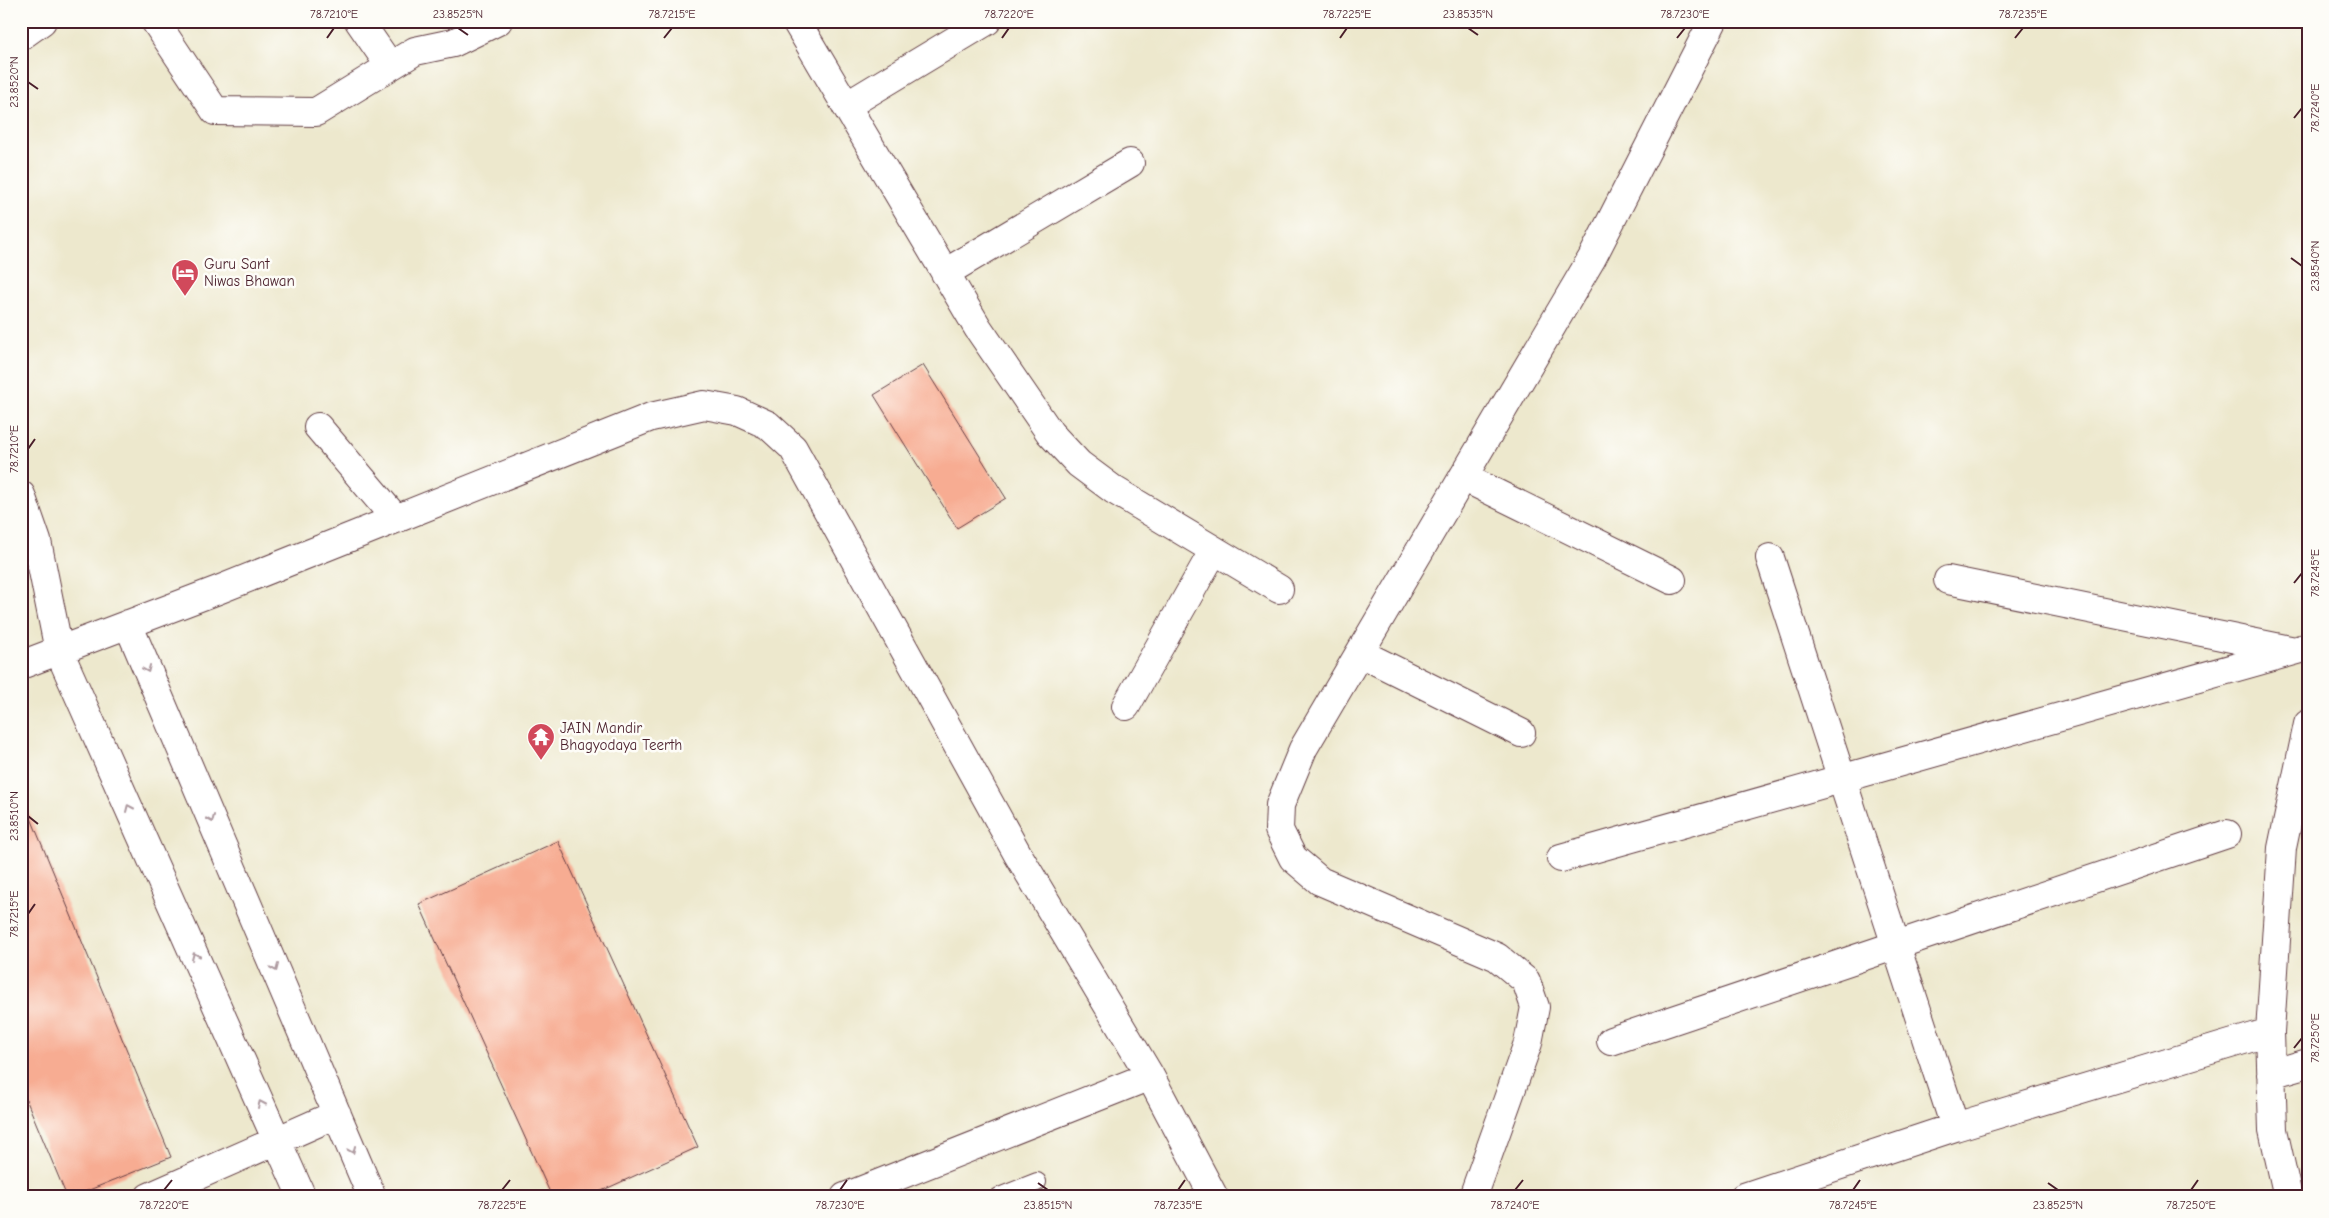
<svg xmlns="http://www.w3.org/2000/svg" width="2329" height="1218" viewBox="0 0 2329 1218" font-family="'Comic Neue',sans-serif">
	<style>
		.building { fill: #f7ac92 }
		.lines { fill: none; stroke-linecap: round; stroke-linejoin: round }
		.lane-casing { stroke: #623d43; stroke-width: 20 }
		.street-casing { stroke: #623d43; stroke-width: 30 }
		.lane { stroke: #fff; stroke-width: 18 }
		.street { stroke: #fff; stroke-width: 28 }
		.oneway { stroke: #ae9aa0 }
		.ticks { fill: none; stroke: #4a1f2b; stroke-width: 2 }
		.labels { text-anchor: middle; stroke-width: 5; stroke-linejoin: round; paint-order: stroke }
		.poi-label { font-size: 15px; fill: #4a1f2b; stroke: #fdfcf7; text-anchor: start }
		.neatline { fill: none; stroke: #4a1f2b; stroke-width: 2 }
		.ticks-label { font-size: 12px; text-anchor: middle; fill: #4a1f2b }
	</style>
	<rect width="100%" height="100%" fill="#fdfcf7"/>
	<filter id="ink" filterUnits="userSpaceOnUse"><feTurbulence type="fractalNoise" baseFrequency=".02" numOctaves="2"/><feDisplacementMap in="SourceGraphic" scale="10" xChannelSelector="R" yChannelSelector="G"/><feConvolveMatrix kernelMatrix="1 2 1 2 8 2 1 2 1" color-interpolation-filters="sRGB"/></filter>
	<filter id="wash" filterUnits="userSpaceOnUse"><feTurbulence type="fractalNoise" baseFrequency=".0096" numOctaves="4" result="noise"/><feDisplacementMap in="SourceGraphic" scale="20" xChannelSelector="R" yChannelSelector="G"/><feGaussianBlur stdDeviation="1.12" result="paint"/><feColorMatrix in="noise" values="0 0 0 0 0 0 0 0 0 0 0 0 0 0 0 0 0 1.4 0 .05"/><feComposite in="paint" operator="in"/></filter>
	<g filter="url(#wash)">
		<rect width="100%" height="100%" fill="#ede8cd"/>
		<g id="blocks">
			<!-- building -->
			<path class="building" d="M 923,365 L 1006,498 L 957,528 L 874,395 Z
				M 21,794 L 171,1157 L 72,1197 L 67,1197 L 21,1087 Z
				M 558,841 L 698,1147 L 588,1197 L 552,1197 L 419,904 Z"/>
		</g>
	</g>
	<g filter="url(#ink)">
		<use href="#blocks" fill-opacity="0" stroke="#623d43" stroke-width="1"/>
		<g class="lines">
			<defs>
				<path id="lane" d="M 999,1197 L 1037,1182"/>
				<path id="street" d="M 155,21 L 215,111 L 316,112 L 415,51 L 453,43 L 498,21
					M 359,21 L 390,66
					M 796,21 L 978,328 L 1050,433 L 1079,464 L 1114,490 L 1279,589
					M 21,36 L 42,21
					M 846,106 L 987,21
					M 945,273 L 1130,163
					M 318,427 L 396,519
					M 1463,477 L 1672,580
					M 21,495 L 37,541 L 59,651 L 302,1197
					M 1770,558 L 1955,1127
					M 1948,580 L 2290,650
					M 128,624 L 372,1197
					M 1360,653 L 1521,733
					M 21,665 L 218,590 L 651,417 L 704,405 L 737,411 L 768,425 L 793,448 L 1017,853 L 1150,1076 L 1214,1197
					M 1126,706 L 1214,550
					M 1561,858 L 2308,647
					M 1611,1041 L 2227,834
					M 2271,1074 L 2308,1063
					M 149,1197 L 337,1114
					M 845,1197 L 1150,1076
					M 1473,1197 L 1528,1043 L 1535,1007 L 1526,981 L 1497,957 L 1320,881 L 1293,858 L 1279,830 L 1280,805 L 1303,749 L 1592,258 L 1713,21
					M 1744,1197 L 1955,1127 L 2270,1032
					M 2288,1197 L 2273,1130 L 2270,1032 L 2282,848 L 2308,724"/>
			</defs>
			<!-- lane casing -->
			<use href="#lane" class="lane-casing"/>
			<!-- street casing -->
			<use href="#street" class="street-casing"/>
			<!-- lane -->
			<use href="#lane" class="lane"/>
			<!-- street -->
			<use href="#street" class="street"/>
		</g>
		<!-- one-way arrows -->
		<defs><path id="oneway-chevron" d="M-2-3.5L2.5 0L-2 3.5" fill="none" stroke-width="1.6" stroke-linecap="round" stroke-linejoin="round" transform="scale(1.25)"/></defs>
		<g class="oneway">
			<use href="#oneway-chevron" transform="translate(147 669) rotate(67)"/>
			<use href="#oneway-chevron" transform="translate(129 808) rotate(-114)"/>
			<use href="#oneway-chevron" transform="translate(211 819) rotate(67)"/>
			<use href="#oneway-chevron" transform="translate(195 956) rotate(-114)"/>
			<use href="#oneway-chevron" transform="translate(275 968) rotate(67)"/>
			<use href="#oneway-chevron" transform="translate(261 1104) rotate(-114)"/>
			<use href="#oneway-chevron" transform="translate(352 1150) rotate(67)"/>
		</g>
	</g>
	<!-- ticks -->
	<path class="ticks" d="M 458,28 L 468,35M 1468,28 L 1478,35M 327,38 L 334,28M 664,38 L 672,28M 1002,38 L 1009,28M 1340,38 L 1347,28M 1677,38 L 1685,28M 2015,38 L 2023,28M 28,82 L 38,89M 2294,118 L 2302,108M 2291,258 L 2302,266M 28,449 L 35,439M 2294,583 L 2302,573M 28,816 L 38,824M 28,914 L 35,904M 2294,1048 L 2302,1038M 1038,1183 L 1048,1190M 2048,1183 L 2058,1190M 164,1190 L 172,1180M 502,1190 L 510,1180M 840,1190 L 847,1180M 1178,1190 L 1185,1180M 1515,1190 L 1523,1180M 1853,1190 L 1860,1180M 2191,1190 L 2198,1180"/>
	<!-- icons -->
	<defs>
		<symbol id="hotel-pin" viewBox="-11 -11 22 30"><path d="M0 17L-7.5 6A9.5 9.5 0 1 1 7.5 6Z" fill="#d1495b" stroke="#fdfcf7"/><path d="M-6-4.5h1.5V1H6V5H4.5V3h-9V5H-6ZM-4 0a1.8 1.8 0 1 1 3.6 0ZM.5 0V-2.5h3Q6-2.5 6 0Z" fill="#fff"/></symbol>
		<symbol id="temple-pin" viewBox="-11 -11 22 30"><path d="M0 17L-7.5 6A9.5 9.5 0 1 1 7.5 6Z" fill="#d1495b" stroke="#fdfcf7"/><path d="M0-6L5-2H3V0L6.5 2.5H4V6H1.5V3h-3V6H-4V2.5H-6.5L-3 0V-2H-5Z" fill="#fff"/></symbol>
	</defs>
	<g fill-rule="evenodd">
		<use href="#hotel-pin" x="169" y="257" width="32" height="43"/>
		<use href="#temple-pin" x="525" y="721" width="32" height="43"/>
	</g>
	<g class="labels">
		<!-- poi labels -->
		<g class="poi-label">
			<text x="204" y="269">Guru Sant<tspan x="204" dy="17">Niwas Bhawan</tspan></text>
			<text x="560" y="733">JAIN Mandir<tspan x="560" dy="17">Bhagyodaya Teerth</tspan></text>
		</g>
	</g>
	<!-- margin -->
	<rect width="2329" height="1218" fill="none" stroke="#fdfcf7" stroke-width="55"/>
	<rect x="28" y="28" width="2274" height="1162" class="neatline"/>
	<g class="ticks-label">
		<text x="334" y="18">78.7210°E</text>
		<text x="458" y="18">23.8525°N</text>
		<text x="672" y="18">78.7215°E</text>
		<text x="1009" y="18">78.7220°E</text>
		<text x="1347" y="18">78.7225°E</text>
		<text x="1468" y="18">23.8535°N</text>
		<text x="1685" y="18">78.7230°E</text>
		<text x="2023" y="18">78.7235°E</text>
		<text transform="translate(14 82) rotate(-90)" y="4">23.8520°N</text>
		<text transform="translate(2315 108) rotate(-90)" y="4">78.7240°E</text>
		<text transform="translate(2315 266) rotate(-90)" y="4">23.8540°N</text>
		<text transform="translate(14 449) rotate(-90)" y="4">78.7210°E</text>
		<text transform="translate(2315 573) rotate(-90)" y="4">78.7245°E</text>
		<text transform="translate(14 816) rotate(-90)" y="4">23.8510°N</text>
		<text transform="translate(14 914) rotate(-90)" y="4">78.7215°E</text>
		<text transform="translate(2315 1038) rotate(-90)" y="4">78.7250°E</text>
		<text x="164" y="1209">78.7220°E</text>
		<text x="502" y="1209">78.7225°E</text>
		<text x="840" y="1209">78.7230°E</text>
		<text x="1048" y="1209">23.8515°N</text>
		<text x="1178" y="1209">78.7235°E</text>
		<text x="1515" y="1209">78.7240°E</text>
		<text x="1853" y="1209">78.7245°E</text>
		<text x="2058" y="1209">23.8525°N</text>
		<text x="2191" y="1209">78.7250°E</text>
	</g>
</svg>
